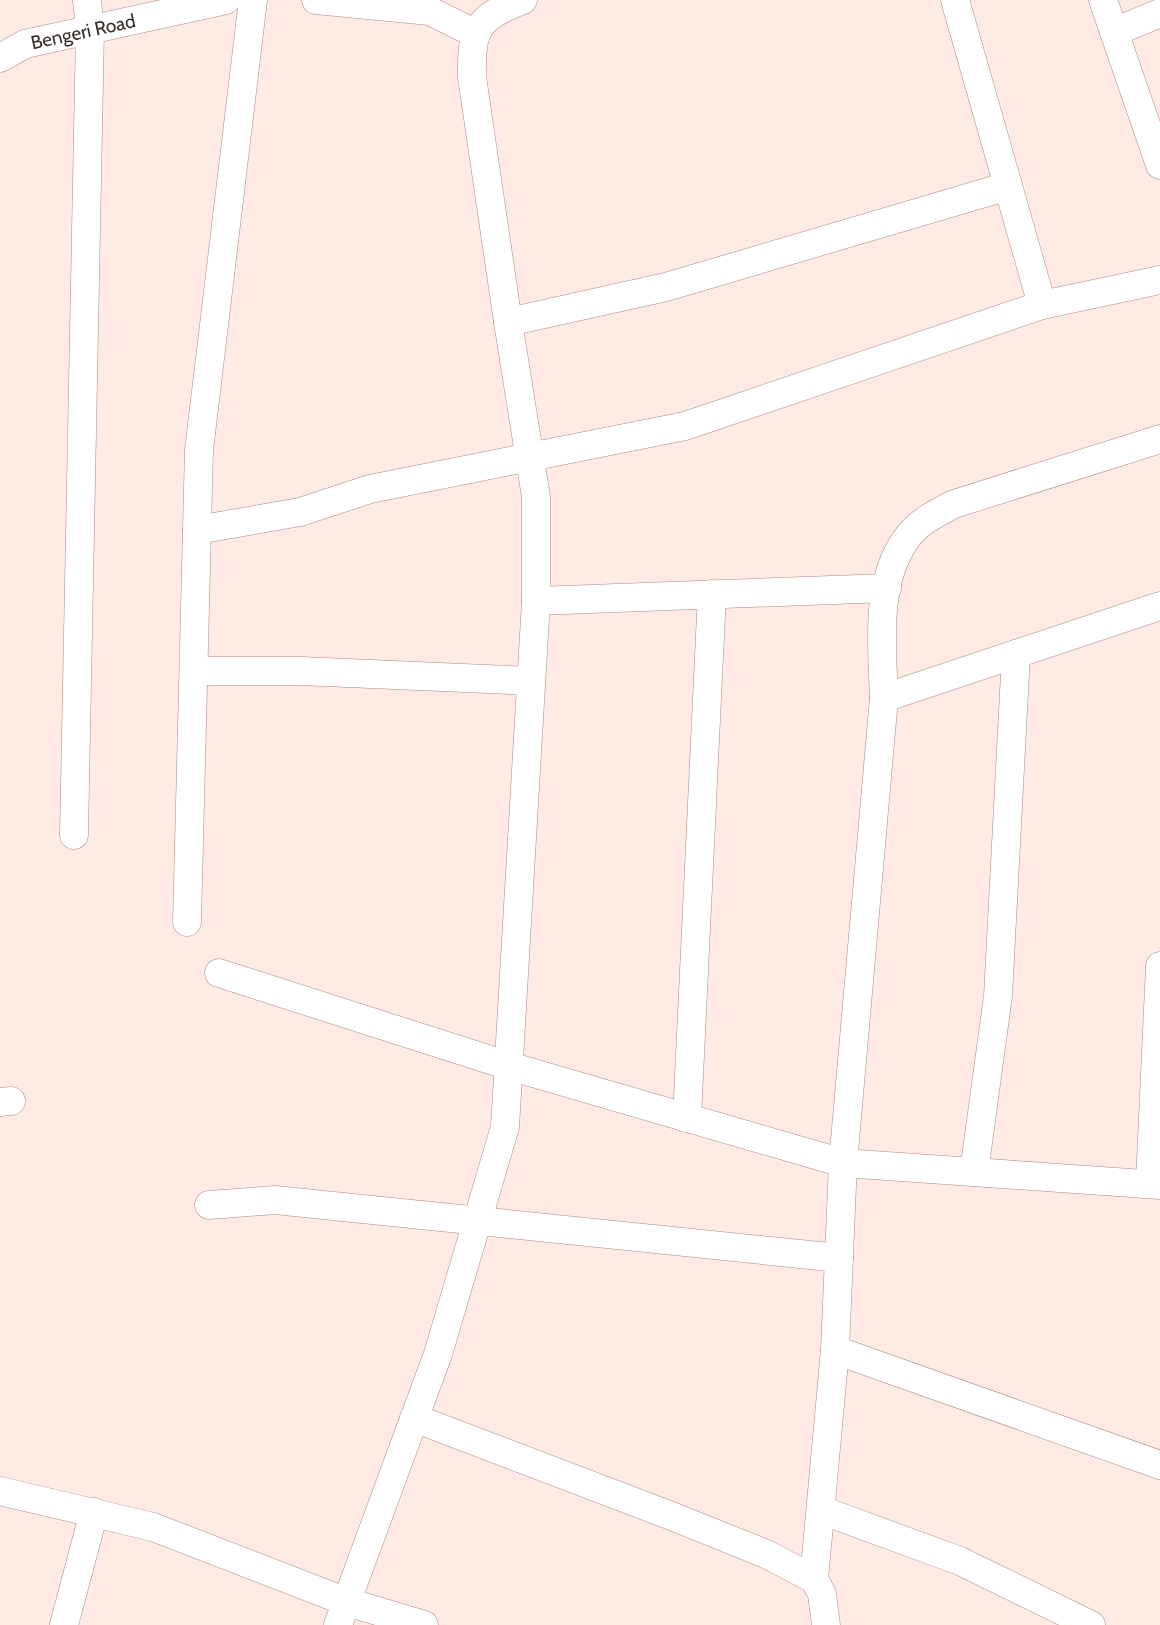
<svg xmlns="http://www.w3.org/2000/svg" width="1160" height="1625" viewBox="0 0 1160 1625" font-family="Cabin,sans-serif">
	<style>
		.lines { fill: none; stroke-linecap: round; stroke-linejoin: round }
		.minor-casing { stroke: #a98a81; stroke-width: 29 }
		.minor { stroke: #fff; stroke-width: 28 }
		.labels { text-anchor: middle; stroke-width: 5; stroke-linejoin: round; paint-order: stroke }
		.street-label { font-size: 19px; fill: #392c29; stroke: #ffeae4 }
	</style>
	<rect width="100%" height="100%" fill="#ffeae4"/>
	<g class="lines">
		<defs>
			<g id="minor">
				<path d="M 316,0 L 430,11 L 476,34"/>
				<path d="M 955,0 L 1042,305 L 1160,280"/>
				<path d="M 1103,0 L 1160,165"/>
				<path d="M 1114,32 L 1160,13"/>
				<path id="s1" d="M 0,58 L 25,44 L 226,0"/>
				<path d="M 508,322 L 666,287 L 1008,186"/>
				<path d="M 1160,439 L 954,504 C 939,512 922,520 910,534 C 874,578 882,645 884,698 L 843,1163 L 835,1350 L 1160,1465"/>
				<path d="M 197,530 L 300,512 L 370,489 L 685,426 L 1042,305"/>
				<path d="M 536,601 L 887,588"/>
				<path d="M 195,671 L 301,671 L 531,681"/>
				<path d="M 884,698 L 1160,606"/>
				<path d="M 74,835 L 90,30 L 87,0"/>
				<path d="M 187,922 L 199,450 L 253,0"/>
				<path d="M 219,973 L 509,1066 L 843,1163 L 1160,1185"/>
				<path d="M 0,1102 L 11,1101"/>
				<path d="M 687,1118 L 712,594"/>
				<path d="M 974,1172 L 998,996 L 1016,654"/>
				<path d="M 1150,1183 L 1160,966"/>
				<path d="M 209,1205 L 275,1200 L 839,1258"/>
				<path d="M 414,1418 L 669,1515 L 766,1554 L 814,1579"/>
				<path d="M 0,1491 L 153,1527 L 347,1602 L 424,1625"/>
				<path d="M 821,1510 L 960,1561 L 1091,1625"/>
				<path d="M 64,1625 L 94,1512"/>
				<path d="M 338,1625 L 438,1354 L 505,1127 L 536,601 L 536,497 L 508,322 L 472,77 C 471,28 477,18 523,0"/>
				<path d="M 826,1625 L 822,1594 L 814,1579 L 835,1350"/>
			</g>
		</defs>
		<!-- minor casing -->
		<use href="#minor" class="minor-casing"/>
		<!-- minor -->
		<use href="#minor" class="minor"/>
	</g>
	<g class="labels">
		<!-- street labels -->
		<g class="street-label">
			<text dy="7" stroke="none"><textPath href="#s1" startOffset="88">Bengeri Road</textPath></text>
		</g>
	</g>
</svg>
